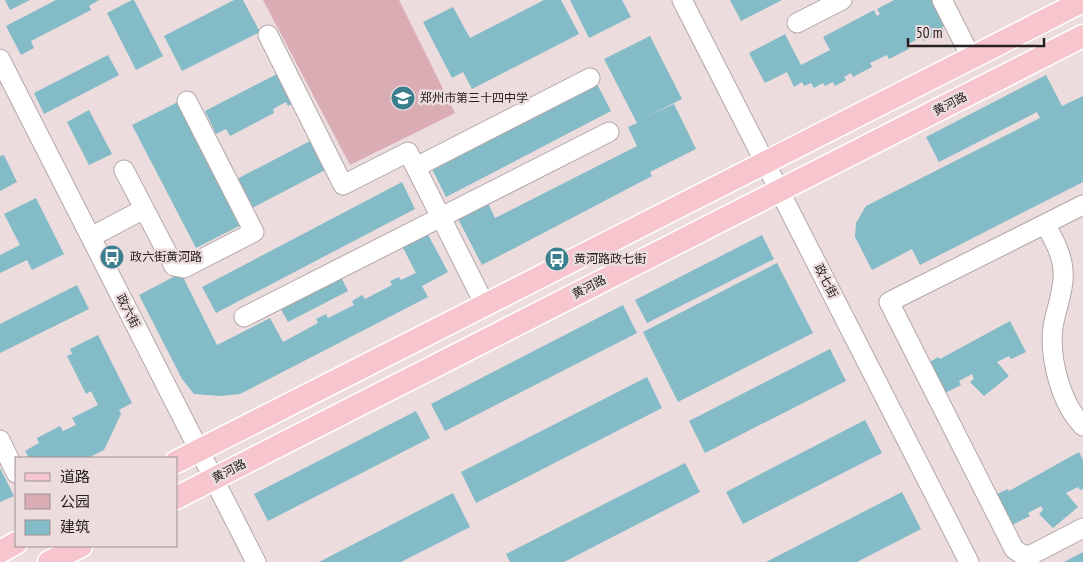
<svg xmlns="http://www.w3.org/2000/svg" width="1083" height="562" viewBox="0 0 1083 562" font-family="'PT Sans Narrow','Noto Sans SC',sans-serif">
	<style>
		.green { fill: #daacb3 }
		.building { fill: #83bbc7 }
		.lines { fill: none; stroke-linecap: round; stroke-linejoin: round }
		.minor-casing { stroke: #b4a6a7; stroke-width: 21 }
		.major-casing { stroke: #fff; stroke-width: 25 }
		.minor { stroke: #fff; stroke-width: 19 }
		.major { stroke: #f6c5cd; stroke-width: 22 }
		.labels { text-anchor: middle; stroke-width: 5; stroke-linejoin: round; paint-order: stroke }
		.poi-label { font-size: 12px; fill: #272122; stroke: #ecdcde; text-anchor: start }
		.street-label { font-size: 12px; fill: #272122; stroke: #ecdcde }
	</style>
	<rect width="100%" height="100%" fill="#ecdcde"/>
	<!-- green -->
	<path class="green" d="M 263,0 L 399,0 L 455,113 L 350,165 Z"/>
	<!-- building -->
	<path class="building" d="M 5,0 L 30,0 L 10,10 Z
		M 56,0 L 99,0 L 89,6 L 91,10 L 31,41 L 34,48 L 21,55 L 6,26 Z
		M 132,0 L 134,0 L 163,56 L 136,70 L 107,13 Z
		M 234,0 L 243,0 L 260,32 L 182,71 L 164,36 Z
		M 544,0 L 561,0 L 579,34 L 472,89 L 463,72 L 452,78 L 423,22 L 453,7 L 470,38 Z
		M 570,0 L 622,0 L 631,17 L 589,38 Z
		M 730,0 L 782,0 L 741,21 Z
		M 894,0 L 938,0 L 950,23 L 942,27 L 944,31 L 924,41 L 922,37 L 906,45 L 909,49 L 889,59 L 887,55 L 870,63 L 872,67 L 853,77 L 851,73 L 844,77 L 846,80 L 835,86 L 833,82 L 825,86 L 823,83 L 814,88 L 811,83 L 804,86 L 802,82 L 794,87 L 787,72 L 765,83 L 749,53 L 785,34 L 801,65 L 830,50 L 823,37 L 874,10 L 877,16 L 880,14 L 877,9 Z
		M 650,36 L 682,99 L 648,116 L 674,104 L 696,149 L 650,172 L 652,176 L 482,265 L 456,215 L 486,199 L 495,218 L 637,146 L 628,127 L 637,123 L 604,59 Z
		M 108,55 L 119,75 L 44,114 L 34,93 Z
		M 279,73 L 295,102 L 288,106 L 286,102 L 273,109 L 274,113 L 230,136 L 226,129 L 216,134 L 205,111 Z
		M 1046,75 L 1062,106 L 1083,96 L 1083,182 L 920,265 L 912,249 L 872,270 L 855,237 L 856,223 L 866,206 L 1040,118 L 1037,112 L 939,162 L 926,137 Z
		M 597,84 L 611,111 L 446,197 L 432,169 Z
		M 182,100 L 245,223 L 196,248 L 132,125 Z
		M 89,110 L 112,154 L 89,165 L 67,122 Z
		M 312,140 L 327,169 L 250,209 L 235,180 Z
		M 4,155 L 17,182 L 0,191 L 0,156 Z
		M 402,182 L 415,209 L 216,313 L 202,287 Z
		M 36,198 L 64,254 L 32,270 L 27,260 L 0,273 L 0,255 L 20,245 L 4,214 Z
		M 426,231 L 448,272 L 422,286 L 428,297 L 240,394 L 220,396 L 194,394 L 182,379 L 139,295 L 181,273 L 217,345 L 270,318 L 283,342 L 318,323 L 316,319 L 326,314 L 328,318 L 354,305 L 352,301 L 362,295 L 365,299 L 392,285 L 390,281 L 399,277 L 401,280 L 416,273 L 401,244 Z
		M 762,235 L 774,259 L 647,323 L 635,300 Z
		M 777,263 L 813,333 L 678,402 L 643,332 Z
		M 340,275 L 348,291 L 288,322 L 279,306 Z
		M 77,285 L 89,309 L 0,353 L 0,324 Z
		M 623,305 L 637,333 L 445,431 L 431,404 Z
		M 1010,321 L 1026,352 L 1011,359 L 1009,356 L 997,362 L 1009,376 L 984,396 L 970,382 L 974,379 L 972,374 L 959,381 L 961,385 L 943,394 L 928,363 L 938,357 L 940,359 Z
		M 98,335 L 132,403 L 119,410 L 121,414 L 104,450 L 88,458 L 29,458 L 25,451 L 39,443 L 37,438 L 60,426 L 63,431 L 76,425 L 72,418 L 98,405 L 91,391 L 86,394 L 67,356 L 72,354 L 70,349 Z
		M 830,349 L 846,381 L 705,453 L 689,421 Z
		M 647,377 L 662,408 L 476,503 L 461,472 Z
		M 416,411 L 430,438 L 268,521 L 254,494 Z
		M 865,420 L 882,453 L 743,524 L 726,492 Z
		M 1079,452 L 1083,460 L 1083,489 L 1080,490 L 1078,487 L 1066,493 L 1078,507 L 1053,528 L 1039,514 L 1043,510 L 1041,506 L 1028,513 L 1030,516 L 1012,525 L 997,494 L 1008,489 L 1009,491 Z
		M 685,463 L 700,492 L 564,562 L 510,562 L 506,554 Z
		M 0,468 L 14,496 L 0,502 Z
		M 902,492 L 921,529 L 857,562 L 766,562 Z
		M 453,493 L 470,527 L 401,562 L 319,562 Z
		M 1083,552 L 1083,562 L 1064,562 Z"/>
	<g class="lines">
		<defs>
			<path id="minor" d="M 682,0 L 969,562
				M 942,0 L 971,57
				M 797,23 L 842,0
				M 268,35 L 343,185 L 408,152 L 485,305
				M 0,59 L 256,562
				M 416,167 L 590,78
				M 124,170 L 174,266 L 184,268 L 254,232 L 187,101
				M 1083,205 L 889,302 L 1014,549 L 1023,555 L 1031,555 L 1083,528
				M 1045,224 C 1053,238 1062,254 1063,270 C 1065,287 1056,309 1053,327 C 1049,358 1061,404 1083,426
				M 91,237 L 144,209
				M 244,317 L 609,132
				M 0,440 L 16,473"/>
			<path id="major" d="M 176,462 L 1083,1
				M 176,498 L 1083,36
				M 0,552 L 16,543
				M 49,562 L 81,546"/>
		</defs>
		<!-- minor casing -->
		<use href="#minor" class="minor-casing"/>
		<!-- major casing -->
		<use href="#major" class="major-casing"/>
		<!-- minor -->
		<use href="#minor" class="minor"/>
		<!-- major -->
		<use href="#major" class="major"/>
	</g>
	<!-- icons -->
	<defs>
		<symbol id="school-disc" viewBox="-11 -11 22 22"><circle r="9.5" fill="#3b7f8e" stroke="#ecdcde"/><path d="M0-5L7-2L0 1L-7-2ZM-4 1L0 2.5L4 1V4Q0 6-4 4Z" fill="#fff"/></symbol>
		<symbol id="bus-disc" viewBox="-11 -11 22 22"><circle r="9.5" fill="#3b7f8e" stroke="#ecdcde"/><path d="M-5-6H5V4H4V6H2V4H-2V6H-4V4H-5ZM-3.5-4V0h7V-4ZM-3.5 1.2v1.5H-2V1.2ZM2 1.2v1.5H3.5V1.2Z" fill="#fff"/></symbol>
	</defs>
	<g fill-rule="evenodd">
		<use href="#school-disc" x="389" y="84" width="28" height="28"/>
		<use href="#bus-disc" x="98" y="243" width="28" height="28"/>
		<use href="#bus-disc" x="543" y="245" width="28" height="28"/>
	</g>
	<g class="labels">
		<!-- poi labels -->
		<g class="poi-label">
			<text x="420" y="102">郑州市第三十四中学</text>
			<text x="130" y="261">政六街黄河路</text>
			<text x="574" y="263">黄河路政七街</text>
		</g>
		<!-- street labels -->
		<g class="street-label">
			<text transform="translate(950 104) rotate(-27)" y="4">黄河路</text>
			<text transform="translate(826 281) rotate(63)" y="4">政七街</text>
			<text transform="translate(589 287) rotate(-27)" y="4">黄河路</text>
			<text transform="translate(128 311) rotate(63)" y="4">政六街</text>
			<text transform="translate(229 471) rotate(-27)" y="4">黄河路</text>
		</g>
	</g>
	<!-- legend -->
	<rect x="15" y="457" width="162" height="90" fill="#ecdcde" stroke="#9d9193"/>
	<rect x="25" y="473" width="25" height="8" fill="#f6c5cd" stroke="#9d9193"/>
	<text x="60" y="482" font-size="15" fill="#272122">道路</text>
	<rect x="25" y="494" width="25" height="15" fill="#daacb3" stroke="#9d9193"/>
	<text x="60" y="507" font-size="15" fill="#272122">公园</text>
	<rect x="25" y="520" width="25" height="15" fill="#83bbc7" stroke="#9d9193"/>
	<text x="60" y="532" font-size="15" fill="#272122">建筑</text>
	<!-- scale -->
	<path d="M908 38v8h136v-8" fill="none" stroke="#272122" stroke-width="2.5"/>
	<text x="916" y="38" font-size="15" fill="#272122" stroke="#ecdcde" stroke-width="4" paint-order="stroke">50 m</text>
</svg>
